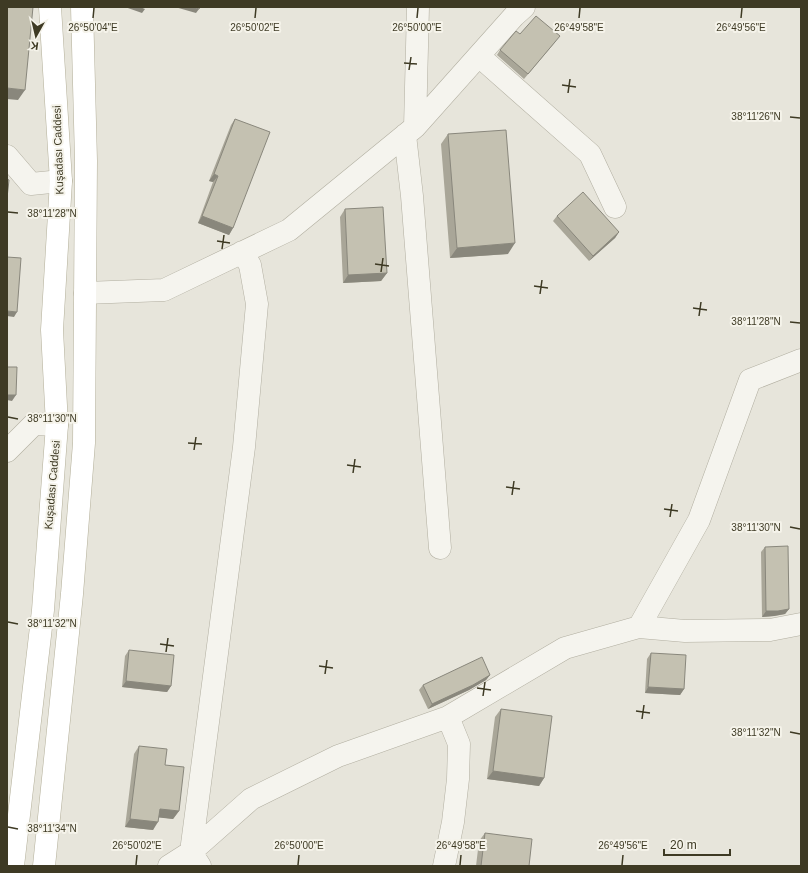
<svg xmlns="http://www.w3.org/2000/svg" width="808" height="873" viewBox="0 0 808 873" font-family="Arial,sans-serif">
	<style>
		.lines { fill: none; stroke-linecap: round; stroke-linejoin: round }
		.minor-casing { stroke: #b1aea0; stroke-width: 23 }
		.major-casing { stroke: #b3af99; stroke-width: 23 }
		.minor { stroke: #f5f4ee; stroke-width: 22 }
		.major { stroke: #fff; stroke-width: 22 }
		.wall { fill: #a9a698 }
		.shaded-wall { fill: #89877c }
		.building { fill: #c4c1b1; stroke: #89877c }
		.ticks { fill: none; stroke: #3e3a24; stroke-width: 1.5 }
		.labels { text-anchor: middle; stroke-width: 4; stroke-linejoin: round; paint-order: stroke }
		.street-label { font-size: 11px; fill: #3e3a24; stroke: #f5f3ea }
		.ticks-label { font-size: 10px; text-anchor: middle; fill: #3e3a24; stroke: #f5f3ea; stroke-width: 4; stroke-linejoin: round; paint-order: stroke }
	</style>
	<rect width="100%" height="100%" fill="#e7e5db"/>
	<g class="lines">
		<defs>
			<path id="minor" d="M 479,56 L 590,154 L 615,207
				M 415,127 L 418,7
				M 405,135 L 412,196 L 440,548
				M 7,156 L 31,184 L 61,181
				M 85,293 L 164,290 L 289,230 L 415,127 L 514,16 L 524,7
				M 7,451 L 34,424 L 57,425
				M 639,627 L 699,520 L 750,380 L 801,360
				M 169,866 L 191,852 L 251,799 L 338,756 L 448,717 L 565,648 L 639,627 L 685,631 L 770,630 L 801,624
				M 200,866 L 191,852 L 244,447 L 257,304 L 250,265 L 242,252
				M 444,866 L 453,822 L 458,779 L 459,744 L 448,717"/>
			<path id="major" d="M 13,866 L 43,610 L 57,425 L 52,330 L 61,181 L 50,7
				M 44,866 L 72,594 L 84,443 L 86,161 L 82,7"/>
		</defs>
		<!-- minor casing -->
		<use href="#minor" class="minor-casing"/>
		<!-- major casing -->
		<use href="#major" class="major-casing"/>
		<!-- minor -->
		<use href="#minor" class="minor"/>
		<!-- major -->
		<use href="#major" class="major"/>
	</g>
	<!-- wall -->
	<path class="wall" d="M 520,34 L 556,41 L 524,79 L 497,55 L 500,50 Z
		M 235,119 L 233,228 L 229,235 L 198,223 L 213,182 L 209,181 L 231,125 Z
		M 448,134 L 508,254 L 450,258 L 441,144 Z
		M 345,209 L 387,273 L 381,281 L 343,283 L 340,217 Z
		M 557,216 L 619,232 L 615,238 L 589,261 L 553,221 Z
		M 765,547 L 789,609 L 785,614 L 774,616 L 762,617 L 761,552 Z
		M 129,650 L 171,686 L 167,692 L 122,687 L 125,656 Z
		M 651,653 L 684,689 L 680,695 L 645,693 L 647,659 Z
		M 490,675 L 486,680 L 469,690 L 428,709 L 419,690 L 423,685 Z
		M 501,709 L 544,778 L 539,786 L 487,779 L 495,717 Z
		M 139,746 L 165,765 L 179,811 L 173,819 L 159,817 L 153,830 L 125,827 L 134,754 Z
		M 485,833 L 529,866 L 476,866 L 479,841 Z"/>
	<!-- shaded-wall -->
	<path class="shaded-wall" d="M 125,7 L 140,7 L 145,9 L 142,13 Z
		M 175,7 L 193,7 L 199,9 L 196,13 Z
		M 7,88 L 25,90 L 18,100 L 7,99 Z
		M 214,174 L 218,176 L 213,182 L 209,181 Z
		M 202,216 L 233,228 L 229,235 L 198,223 Z
		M 619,232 L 615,238 L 589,261 L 593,256 Z
		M 515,243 L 508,254 L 450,258 L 457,248 Z
		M 387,273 L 381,281 L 343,283 L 348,275 Z
		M 7,311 L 17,312 L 14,317 L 7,316 Z
		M 7,395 L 16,395 L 12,401 L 7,400 Z
		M 789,609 L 785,614 L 774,616 L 762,617 L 766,611 Z
		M 490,675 L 486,680 L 469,690 L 428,709 L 432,704 Z
		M 126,681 L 171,686 L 167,692 L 122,687 Z
		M 648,687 L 684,689 L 680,695 L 645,693 Z
		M 493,771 L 544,778 L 539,786 L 487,779 Z
		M 160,809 L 179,811 L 173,819 L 154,817 Z
		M 130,819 L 158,822 L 153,830 L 125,827 Z"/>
	<!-- building -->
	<path class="building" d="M 7,7 L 33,7 L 25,90 L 7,88 Z
		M 193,7 L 200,7 L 199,9 Z
		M 536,16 L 560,36 L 528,74 L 500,50 L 516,31 L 520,34 Z
		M 235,119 L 270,132 L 233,228 L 202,216 L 218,176 L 214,174 Z
		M 506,130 L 515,243 L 457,248 L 448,134 Z
		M 7,179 L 9,180 L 7,198 Z
		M 583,192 L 619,232 L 593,256 L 557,216 Z
		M 383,207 L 387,273 L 348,275 L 345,209 Z
		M 7,257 L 21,258 L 17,312 L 7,311 Z
		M 7,367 L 17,367 L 16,395 L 7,395 Z
		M 788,546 L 789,609 L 778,611 L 766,611 L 765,547 Z
		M 129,650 L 174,655 L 171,686 L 126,681 Z
		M 651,653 L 686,655 L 684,689 L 648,687 Z
		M 482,657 L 490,675 L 473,685 L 432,704 L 423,685 Z
		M 501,709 L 552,716 L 544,778 L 493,771 Z
		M 139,746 L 167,749 L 165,765 L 184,767 L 179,811 L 160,809 L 158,822 L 130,819 Z
		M 485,833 L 532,839 L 529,866 L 481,866 Z"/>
	<!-- ticks -->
	<path class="ticks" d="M 93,18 L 94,8M 255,18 L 256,8M 417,18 L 418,8M 579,18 L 580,8M 741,18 L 742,8M 404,63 L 417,64M 409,70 L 411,57M 562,85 L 576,87M 568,93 L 570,79M 790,117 L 800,118M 8,212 L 18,213M 217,241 L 230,243M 222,249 L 224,235M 375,264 L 389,266M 381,272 L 383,258M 534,286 L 548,288M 540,294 L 542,280M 693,308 L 707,310M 699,316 L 701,302M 790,322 L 800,323M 8,417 L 18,419M 188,443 L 202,444M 194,450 L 196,437M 347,465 L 361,467M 353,473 L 355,459M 506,487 L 520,489M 512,495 L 514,481M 664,509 L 678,511M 670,517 L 672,504M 790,527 L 800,529M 8,622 L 18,624M 160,644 L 174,646M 166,652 L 168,638M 319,666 L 333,668M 325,674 L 327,660M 477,688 L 491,690M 483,696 L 485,682M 636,711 L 650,713M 642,719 L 644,705M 790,732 L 800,734M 8,827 L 18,829M 136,865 L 137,855M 298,865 L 299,855M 460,865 L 461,855M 622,865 L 623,855"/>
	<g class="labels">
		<!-- street labels -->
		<g class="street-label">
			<text transform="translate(58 150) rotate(-92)" y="4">Kuşadası Caddesi</text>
			<text transform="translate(52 485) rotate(-85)" y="4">Kuşadası Caddesi</text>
		</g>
	</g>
	<g class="ticks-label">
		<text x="93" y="31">26°50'04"E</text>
		<text x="255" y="31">26°50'02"E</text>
		<text x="417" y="31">26°50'00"E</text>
		<text x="579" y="31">26°49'58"E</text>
		<text x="741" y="31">26°49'56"E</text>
		<text x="756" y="120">38°11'26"N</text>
		<text x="52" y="217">38°11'28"N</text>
		<text x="756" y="325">38°11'28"N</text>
		<text x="52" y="422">38°11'30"N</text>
		<text x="756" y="531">38°11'30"N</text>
		<text x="52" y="627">38°11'32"N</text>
		<text x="756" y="736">38°11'32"N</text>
		<text x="52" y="832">38°11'34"N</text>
		<text x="137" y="849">26°50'02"E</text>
		<text x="299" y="849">26°50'00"E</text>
		<text x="461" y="849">26°49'58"E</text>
		<text x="623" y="849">26°49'56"E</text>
	</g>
	<!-- border -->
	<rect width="808" height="873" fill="none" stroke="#3e3a24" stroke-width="16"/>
	<!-- north arrow -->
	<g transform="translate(36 36) rotate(188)" stroke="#f5f3ea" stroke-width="3" paint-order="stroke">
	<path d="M0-3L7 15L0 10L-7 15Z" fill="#3e3a24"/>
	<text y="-6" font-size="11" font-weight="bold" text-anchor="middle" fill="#3e3a24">K</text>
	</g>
	<!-- scale -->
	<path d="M664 849v6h66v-6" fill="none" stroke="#3e3a24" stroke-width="2"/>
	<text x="670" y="849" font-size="12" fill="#3e3a24" stroke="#f5f3ea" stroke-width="3" paint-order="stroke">20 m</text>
</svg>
